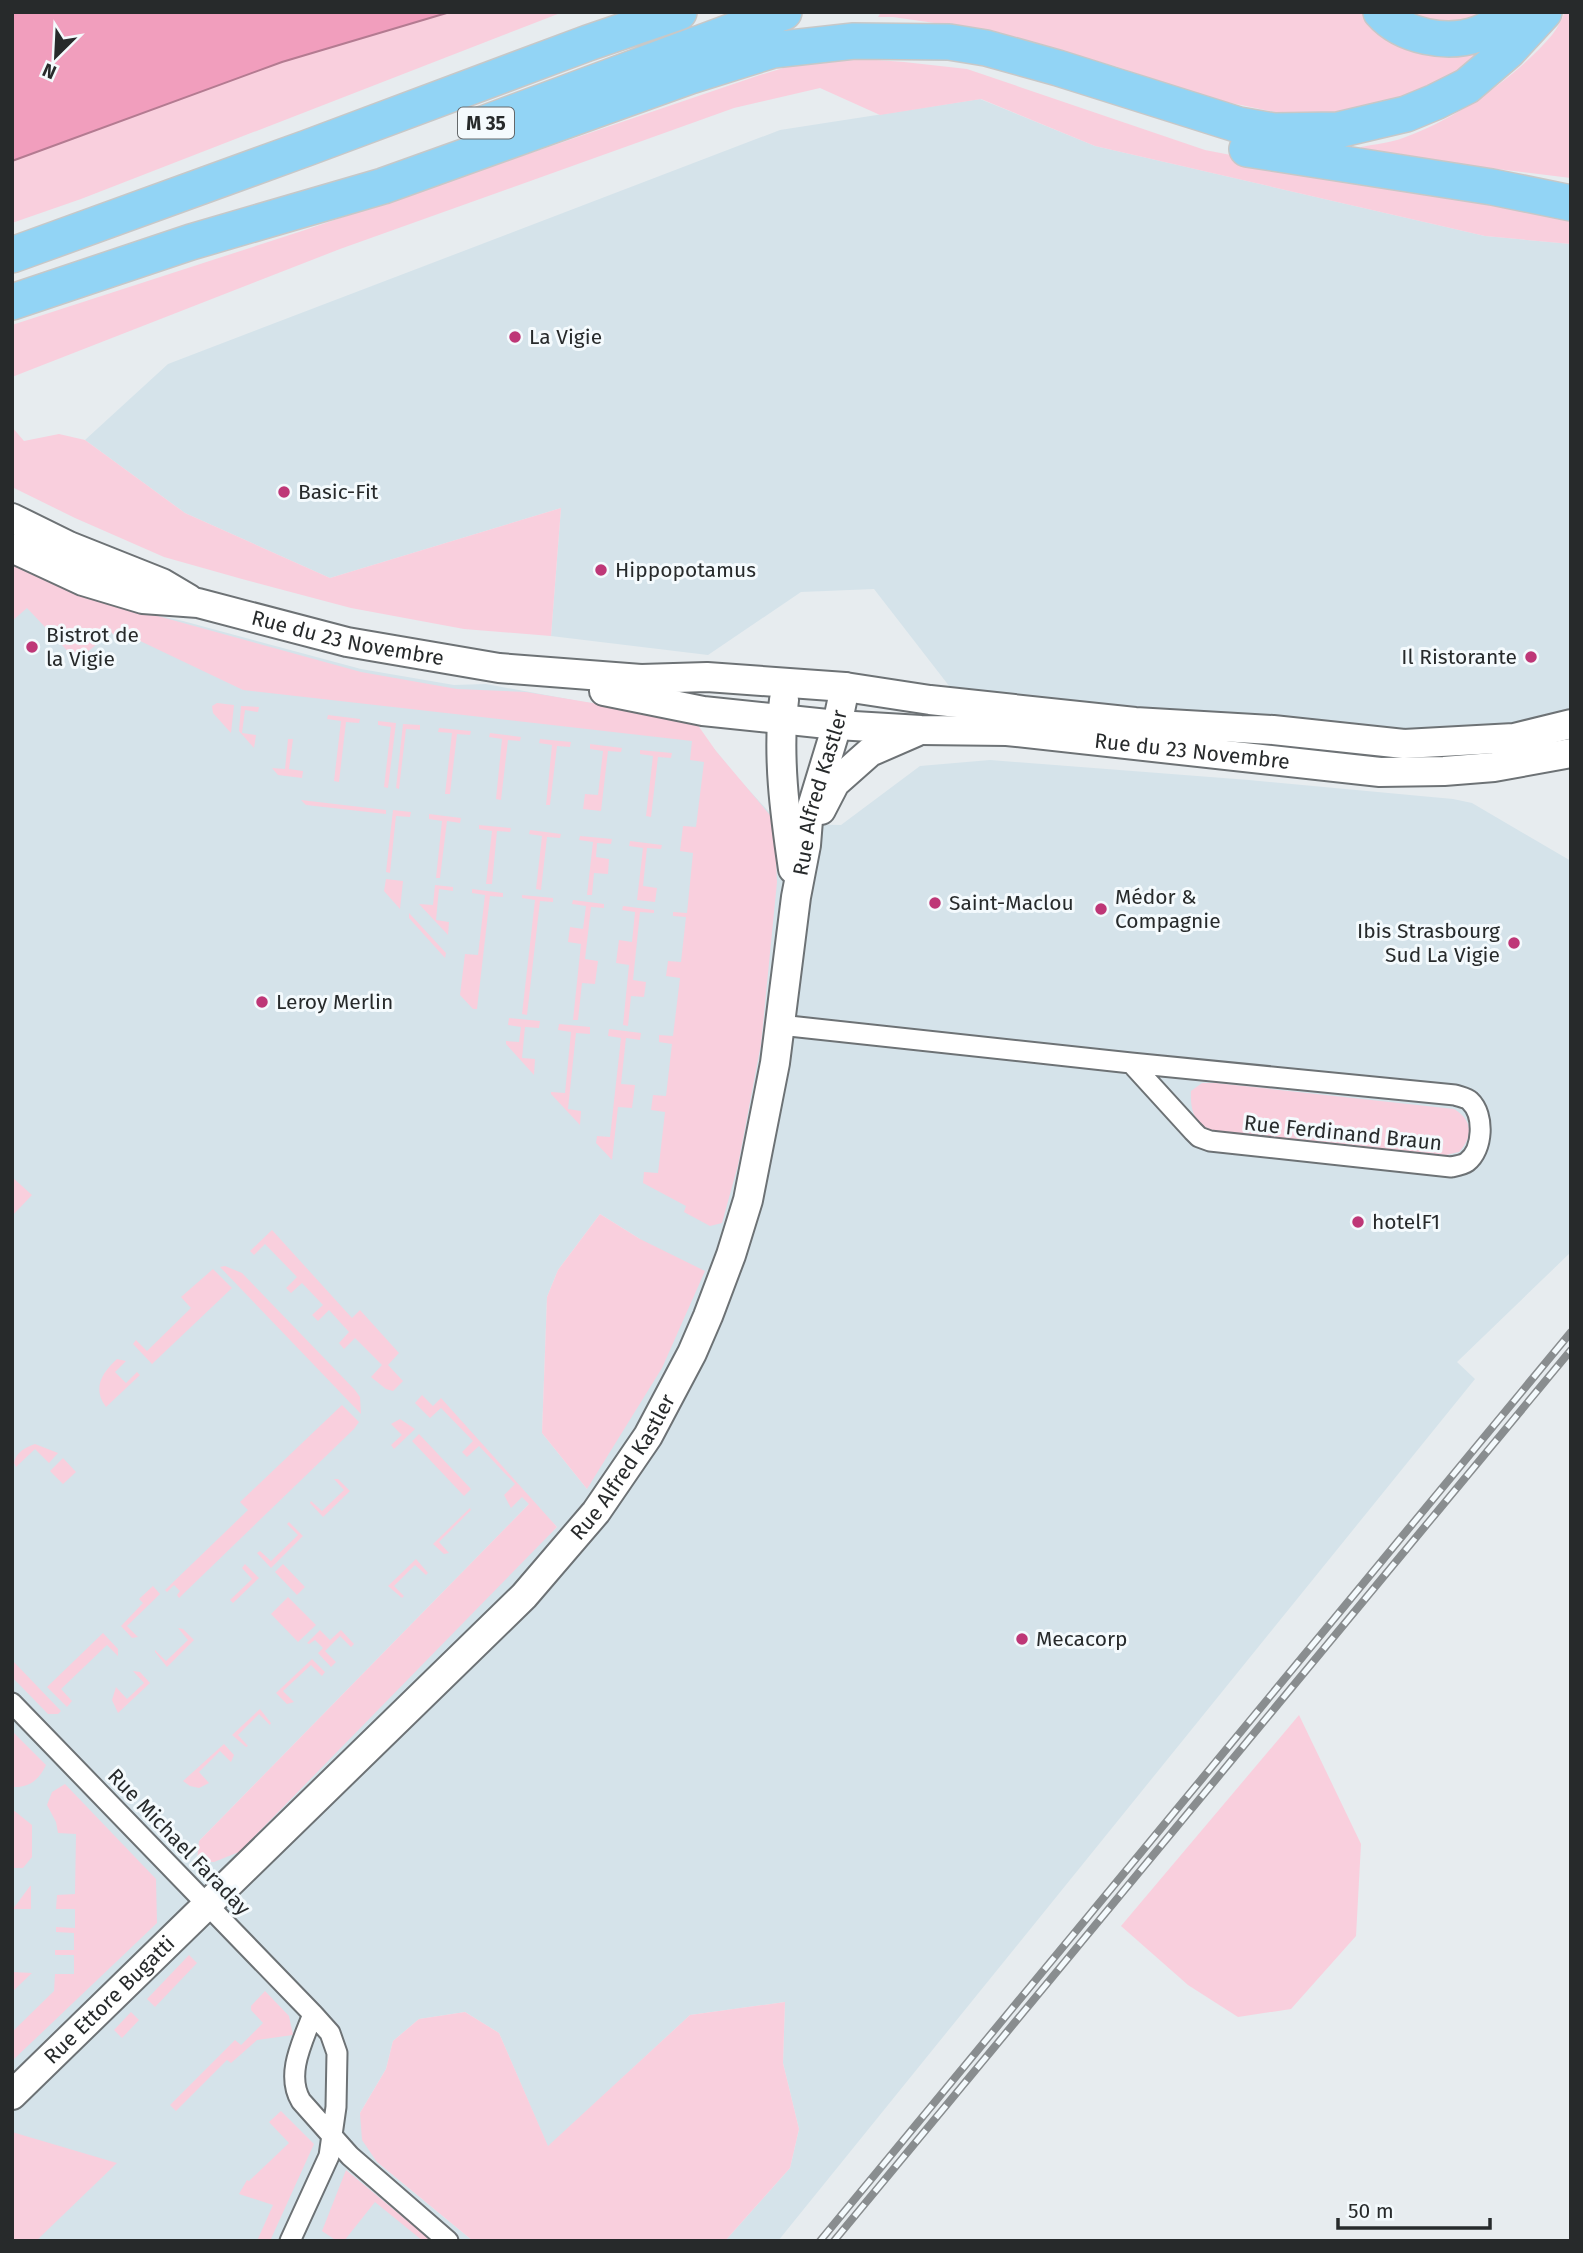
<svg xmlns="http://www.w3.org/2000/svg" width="1583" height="2253" viewBox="0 0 1583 2253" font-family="'Fira Sans',sans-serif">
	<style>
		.built { fill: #d5e3ea; fill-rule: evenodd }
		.green { fill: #f9cfdd }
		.water { fill: #f19ebd; stroke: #b47b91; stroke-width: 2 }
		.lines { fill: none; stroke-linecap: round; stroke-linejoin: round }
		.street-casing { stroke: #6d7275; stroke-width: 23 }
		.secondary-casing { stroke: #6d7275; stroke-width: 32 }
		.highway-casing { stroke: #c7c8c8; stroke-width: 38 }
		.street { stroke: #fff; stroke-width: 19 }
		.secondary { stroke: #fff; stroke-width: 28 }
		.highway { stroke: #92d4f5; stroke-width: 35 }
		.rail-casing { stroke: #898d8f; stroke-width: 8 }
		.rail { stroke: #f4fafd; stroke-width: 5; stroke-dasharray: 16; stroke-linecap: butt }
		.poi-dot { fill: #be3777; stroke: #f4fafd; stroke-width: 2.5 }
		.labels { text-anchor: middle; stroke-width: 6; stroke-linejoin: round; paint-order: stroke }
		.shield { fill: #f4fafd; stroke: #64686a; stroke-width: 2 }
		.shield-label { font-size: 19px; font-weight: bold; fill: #272a2b }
		.poi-label { font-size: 21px; fill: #272a2b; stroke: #f4fafd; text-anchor: start }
		.street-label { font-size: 21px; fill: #272a2b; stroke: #f4fafd }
	</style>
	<rect width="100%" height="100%" fill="#e7ecef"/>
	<!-- built -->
	<path class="built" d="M 980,99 L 1095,146 L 1485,236 L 1571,244 L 1571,738 L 1524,747 L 953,691 L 874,589 L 801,592 L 708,655 L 551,636 L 561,508 L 330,578 L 185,513 L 85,440 L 168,364 L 780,130 Z
		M 12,593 L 98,602 L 183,621 L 361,669 L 454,685 L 486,684 L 692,722 L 738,778 L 780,824 L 841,825 L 920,766 L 990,760 L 1249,780 L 1453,799 L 1472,803 L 1571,861 L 1571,1252 L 1457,1362 L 1475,1379 L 778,2241 L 725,2241 L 790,2168 L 799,2129 L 783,2063 L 785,2002 L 690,2015 L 548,2147 L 499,2033 L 465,2012 L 419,2019 L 393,2041 L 386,2069 L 360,2113 L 377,2162 L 473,2241 L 12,2241 ZM 600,1214 L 640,1239 L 587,1489 L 542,1433 L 547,1297 L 558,1270 ZM 532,1501 L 557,1527 L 197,1861 L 199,1841 Z"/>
	<!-- green -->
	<path class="green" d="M 450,12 L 563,12 L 81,199 L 12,223 L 12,161 L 282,62 Z
		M 881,12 L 1362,12 L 1385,35 L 1488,44 L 1453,74 L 1408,98 L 1333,115 L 1275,112 L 1212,99 L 1118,67 L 1032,42 L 962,27 L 893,17 L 878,17 Z
		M 1405,12 L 1490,12 C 1450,27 1445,25 1405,12 Z
		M 1565,12 L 1571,12 L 1571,178 L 1361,152 L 1361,147 C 1375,144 1390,143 1403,138 C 1456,119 1515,78 1552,35 C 1557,29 1561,20 1565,12 Z
		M 850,58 L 904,62 L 967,69 L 1205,150 L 1293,167 L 1571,213 L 1571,244 L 1485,236 L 1095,146 L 981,99 L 880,115 L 820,88 L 734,108 L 340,249 L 12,377 L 12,325 L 302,231 L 760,75 L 803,62 Z
		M 12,427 L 24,441 L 59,434 L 85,440 L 185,513 L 330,578 L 561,508 L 551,636 L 464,629 L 351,608 L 242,579 L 164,557 L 75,518 L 12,487 Z
		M 12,564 L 85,596 L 361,672 L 457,689 L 526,692 L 665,715 L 697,724 L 716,751 L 774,820 L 777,882 L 761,1044 L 738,1165 L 722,1223 L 710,1226 L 684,1212 L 686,1206 L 643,1183 L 644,1172 L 658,1173 L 665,1112 L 651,1110 L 653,1095 L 666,1096 L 672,1044 L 659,1042 L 659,1035 L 673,1036 L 680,978 L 666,976 L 668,961 L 681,962 L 686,917 L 673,916 L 673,912 L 687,913 L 693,853 L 680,851 L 683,826 L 696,827 L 704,762 L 690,760 L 692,741 L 243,690 L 136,639 L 121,642 L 111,632 L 77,661 L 27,608 L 12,621 Z
		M 217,703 L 234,705 L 231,733 L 213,713 L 212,706 Z
		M 241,706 L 259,707 L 258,712 L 245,710 L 242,733 L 256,735 L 254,748 L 239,731 Z
		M 328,715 L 360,719 L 359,723 L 346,722 L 339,782 L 334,781 L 341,721 L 327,719 Z
		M 378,721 L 396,723 L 388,788 L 384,787 L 391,727 L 378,725 Z
		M 403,724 L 420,725 L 420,730 L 406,729 L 399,789 L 396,788 Z
		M 439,728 L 471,731 L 470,735 L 457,734 L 450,794 L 445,794 L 452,733 L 438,732 Z
		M 490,733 L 521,737 L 520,741 L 508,740 L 501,800 L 496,799 L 502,739 L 489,737 Z
		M 288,739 L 293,739 L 289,769 L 303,771 L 302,778 L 278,775 L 272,768 L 285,769 Z
		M 540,739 L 571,742 L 570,747 L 557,746 L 550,805 L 546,805 L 552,745 L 539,743 Z
		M 590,744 L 622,748 L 621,752 L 608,751 L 601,811 L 583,809 L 585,794 L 598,795 L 603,751 L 590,749 Z
		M 640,750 L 672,753 L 671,758 L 658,757 L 651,817 L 646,816 L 653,756 L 640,754 Z
		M 301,800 L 386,810 L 386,814 L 306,805 Z
		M 393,810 L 411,812 L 410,817 L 396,816 L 390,873 L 386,872 Z
		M 429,814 L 461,818 L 460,823 L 447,821 L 440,878 L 436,878 L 442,821 L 429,819 Z
		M 479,825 L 511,828 L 510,832 L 497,831 L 492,884 L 486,884 L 492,831 L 479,829 Z
		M 530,830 L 561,834 L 560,838 L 547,837 L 541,890 L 536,889 L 542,836 L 529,834 Z
		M 580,836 L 612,839 L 611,844 L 597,843 L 596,857 L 609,859 L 608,874 L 594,873 L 592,895 L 587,895 L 593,842 L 579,840 Z
		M 630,841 L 662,845 L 661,849 L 647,848 L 643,886 L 657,888 L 655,902 L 637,900 L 643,848 L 629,846 Z
		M 386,879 L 403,881 L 400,909 L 384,891 Z
		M 435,885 L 453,887 L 453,891 L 439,889 L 436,920 L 449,922 L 448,935 L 419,904 L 433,905 Z
		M 472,889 L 503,893 L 503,897 L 490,896 L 477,1009 L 473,1009 L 460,995 L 465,954 L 478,955 L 485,895 L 472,893 Z
		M 522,895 L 553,898 L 553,902 L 540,901 L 527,1015 L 522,1014 L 535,900 L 522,898 Z
		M 573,900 L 604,904 L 604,908 L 591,907 L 585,959 L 598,961 L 595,984 L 582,983 L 578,1020 L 573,1020 L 581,944 L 568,942 L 570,927 L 583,929 L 586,906 L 572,904 Z
		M 623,906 L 654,910 L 654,913 L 640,912 L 633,980 L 646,982 L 644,997 L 631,996 L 628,1026 L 623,1025 L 629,965 L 616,963 L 619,940 L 632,942 L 635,912 L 622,910 Z
		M 409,913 L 446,953 L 445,958 L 409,918 Z
		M 509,1018 L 540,1021 L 539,1028 L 525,1027 L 522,1058 L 535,1059 L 534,1075 L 506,1044 L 506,1041 L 519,1042 L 521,1027 L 508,1025 Z
		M 559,1024 L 590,1027 L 590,1034 L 576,1033 L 568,1109 L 581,1111 L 580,1125 L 551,1094 L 551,1092 L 565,1093 L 571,1032 L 558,1030 Z
		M 609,1029 L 641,1033 L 640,1040 L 626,1038 L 621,1084 L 635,1085 L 632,1108 L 618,1107 L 612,1160 L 596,1143 L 597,1136 L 610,1137 L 621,1038 L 608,1036 Z
		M 1202,1083 L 1216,1083 L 1454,1109 C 1473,1120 1473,1137 1459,1152 L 1446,1155 L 1216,1132 C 1195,1125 1190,1112 1191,1091 Z
		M 12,1177 L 32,1195 L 12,1216 Z
		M 600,1214 L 640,1239 L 705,1271 L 662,1368 L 587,1489 L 542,1433 L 547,1297 L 558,1270 Z
		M 272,1230 L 352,1318 L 360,1310 L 399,1353 L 388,1365 L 403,1381 L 393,1391 L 386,1389 L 371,1377 L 382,1365 L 355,1338 L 344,1349 L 339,1343 L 349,1332 L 329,1310 L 318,1321 L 312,1315 L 323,1305 L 302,1283 L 291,1293 L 286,1288 L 297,1277 L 265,1244 L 254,1255 L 250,1251 Z
		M 225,1266 L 242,1273 L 355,1390 L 360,1397 L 361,1414 L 220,1267 Z
		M 213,1269 L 232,1288 L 152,1364 L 133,1344 L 136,1340 L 147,1351 L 191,1308 L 181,1297 Z
		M 117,1359 L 126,1361 L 115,1372 L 126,1383 L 137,1372 L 140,1375 L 106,1407 C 92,1388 102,1373 117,1359 Z
		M 422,1395 L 433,1406 L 441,1398 L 557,1527 L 239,1852 L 214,1862 L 197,1861 L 199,1841 L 529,1504 L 522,1497 L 511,1508 L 504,1495 L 515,1484 L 479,1446 L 467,1457 L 462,1452 L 473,1441 L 441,1408 L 430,1418 L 415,1403 Z
		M 342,1405 L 359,1422 L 354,1429 L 179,1598 L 177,1595 L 180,1591 L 174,1585 L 167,1592 L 165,1590 L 248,1510 L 240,1502 Z
		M 400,1419 L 415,1429 L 394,1449 L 391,1445 L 402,1435 L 391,1424 Z
		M 419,1434 L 471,1489 L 464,1496 L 412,1441 Z
		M 35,1444 L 58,1453 L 49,1463 L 35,1449 L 16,1467 L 14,1463 C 16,1452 26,1447 35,1444 Z
		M 63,1458 L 76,1472 L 63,1484 L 50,1471 Z
		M 334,1479 L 338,1479 L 350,1491 L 323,1517 L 310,1503 L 311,1501 L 322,1511 L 344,1490 Z
		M 470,1508 L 471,1510 L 439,1542 L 449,1553 L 444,1554 L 433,1544 Z
		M 289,1522 L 303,1536 L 271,1568 L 257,1553 L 260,1551 L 271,1561 L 298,1535 L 287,1524 Z
		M 416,1559 L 428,1573 L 426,1575 L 415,1565 L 394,1586 L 404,1596 L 402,1598 L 388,1586 Z
		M 245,1564 L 259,1578 L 233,1603 L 230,1600 L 252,1579 L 242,1568 Z
		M 283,1564 L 305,1587 L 297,1595 L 275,1572 Z
		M 153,1586 L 160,1594 L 127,1626 L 138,1637 L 132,1638 L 121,1626 L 143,1603 L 139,1599 Z
		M 288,1597 L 316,1625 L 298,1642 L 271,1614 Z
		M 178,1628 L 183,1629 L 194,1640 L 167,1667 L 155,1652 L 155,1650 L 166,1661 L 188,1640 Z
		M 320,1630 L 330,1640 L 341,1630 L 354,1644 L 351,1647 L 340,1636 L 325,1651 L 336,1662 L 331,1667 L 318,1653 L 323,1648 L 315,1640 L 309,1644 L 307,1643 Z
		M 103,1633 L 118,1649 L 118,1656 L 107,1645 L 61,1689 L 72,1701 L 67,1707 L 47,1687 Z
		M 312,1659 L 325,1672 L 322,1676 L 311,1665 L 283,1691 L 294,1702 L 287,1704 L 276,1693 Z
		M 12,1660 L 61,1711 L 58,1714 L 48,1714 L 12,1677 Z
		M 133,1671 L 140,1672 L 150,1683 L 118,1713 L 112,1700 L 116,1687 L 127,1699 L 144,1683 Z
		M 260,1709 L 271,1723 L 270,1725 L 259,1714 L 238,1735 L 248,1746 L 246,1747 L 232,1735 Z
		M 1299,1715 L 1361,1844 L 1356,1936 L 1291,2009 L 1238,2017 L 1188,1985 L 1121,1926 Z
		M 12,1731 L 46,1765 C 39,1780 29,1788 12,1787 Z
		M 224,1744 L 234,1755 L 231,1762 L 220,1751 L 199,1772 L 209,1783 L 199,1788 L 190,1786 L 183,1781 Z
		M 65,1784 L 156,1879 L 157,1923 L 12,2061 L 12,2032 L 54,1991 L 55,1974 L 74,1974 L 74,1955 L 55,1955 L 55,1950 L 74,1950 L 74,1933 L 56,1932 L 56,1927 L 75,1928 L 75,1909 L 56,1909 L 57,1895 L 75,1894 L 76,1834 L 58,1833 L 56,1822 L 47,1805 L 52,1792 Z
		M 12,1809 L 32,1825 L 32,1857 L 23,1868 L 12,1868 Z
		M 31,1886 L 31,1909 L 13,1909 L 30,1886 Z
		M 189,1955 L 197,1963 L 155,2007 L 147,1999 Z
		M 12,1972 L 32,1973 L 12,1992 Z
		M 265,1991 L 289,2016 L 293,2035 L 257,2040 L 231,2063 L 227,2060 L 176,2111 L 170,2105 L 235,2040 L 241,2045 L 263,2023 L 251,2010 L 251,2006 Z
		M 785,2002 L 783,2063 L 799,2129 L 790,2168 L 725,2241 L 473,2241 L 377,2162 L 362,2140 L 360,2113 L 386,2069 L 393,2041 L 419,2019 L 465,2012 L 499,2033 L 548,2146 L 690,2015 Z
		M 131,2012 L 139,2020 L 122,2038 L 114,2030 Z
		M 281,2111 L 314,2144 L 270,2241 L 257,2241 L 273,2205 L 239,2194 L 247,2180 L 249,2181 L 289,2143 L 269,2122 Z
		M 12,2132 L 117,2163 L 36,2241 L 12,2241 Z
		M 346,2170 L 432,2241 L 423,2241 L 375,2202 L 344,2241 L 337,2241 L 322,2231 Z"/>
	<!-- water -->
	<path class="water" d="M 12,12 L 450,12 L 282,62 L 12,161 Z"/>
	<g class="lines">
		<defs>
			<path id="street" d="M 780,1025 L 1131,1063 L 1455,1095 C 1461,1097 1467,1098 1470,1101 C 1485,1115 1483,1150 1467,1162 C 1463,1165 1456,1166 1451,1167 L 1210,1141 L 1199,1137 L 1193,1131 L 1131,1063
				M 12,1703 L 313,2014 L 330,2033 L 337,2053 L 336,2107 L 329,2156 L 290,2241
				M 313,2014 C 303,2041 285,2074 301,2101 L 350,2156 L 448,2241"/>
			<g id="secondary">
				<path d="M 12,518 L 69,546 L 162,583 L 189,599"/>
				<path id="s1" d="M 12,548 L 83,581 L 143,599 L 198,603 L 347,642 L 499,668 L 641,679 L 707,677 L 845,687 L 930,700 L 1135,722 L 1273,730 L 1404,744 L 1514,738 L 1571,724"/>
				<path id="s2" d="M 604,691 L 703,711 L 837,725 L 921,730 L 1007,731 L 1380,772 L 1444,771 L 1494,767 L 1571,753"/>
				<path d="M 784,700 C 777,755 785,814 793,869"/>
				<path d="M 821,810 L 835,783 L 870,752 L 916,732"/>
				<path id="s3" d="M 12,2095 L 524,1596 L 596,1512 L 648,1436 L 692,1353 L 708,1316 L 731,1255 L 748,1200 L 775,1063 L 796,897 L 806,845 L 808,820 L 837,725 L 845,687"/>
			</g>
			<path id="highway" d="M 1381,12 C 1403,37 1447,45 1478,34 C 1489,30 1501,20 1509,12
				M 483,124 L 784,12
				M 1247,149 L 1492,187 L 1571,203
				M 12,255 L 307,148 L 588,43 L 679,12
				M 12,302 L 191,242 L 383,186 L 690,76 L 773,50 L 854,41 L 949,42 L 986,48 L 1058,68 L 1239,125 L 1274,131 L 1338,130 L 1406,114 L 1435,102 L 1467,86 L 1508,51 L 1544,12"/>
		</defs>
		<!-- street casing -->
		<use href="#street" class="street-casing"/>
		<!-- secondary casing -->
		<use href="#secondary" class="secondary-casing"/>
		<!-- highway casing -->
		<use href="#highway" class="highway-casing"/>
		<!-- street -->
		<use href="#street" class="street"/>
		<!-- secondary -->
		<use href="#secondary" class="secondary"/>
		<!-- highway -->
		<use href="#highway" class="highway"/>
		<defs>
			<path id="rail" d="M 820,2241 L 1571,1332
				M 834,2241 L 1571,1350"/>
		</defs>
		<!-- rail casing -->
		<use href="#rail" class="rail-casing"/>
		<!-- rail -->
		<use href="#rail" class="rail"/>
	</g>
	<!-- markers -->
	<g class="poi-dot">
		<circle cx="515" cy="337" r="7"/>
		<circle cx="284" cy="492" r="7"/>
		<circle cx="601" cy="570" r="7"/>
		<circle cx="32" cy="647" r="7"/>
		<circle cx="1531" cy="657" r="7"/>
		<circle cx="935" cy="903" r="7"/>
		<circle cx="1101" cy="909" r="7"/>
		<circle cx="1514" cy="943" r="7"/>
		<circle cx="262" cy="1002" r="7"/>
		<circle cx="1358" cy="1222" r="7"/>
		<circle cx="1022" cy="1639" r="7"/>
	</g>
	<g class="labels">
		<!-- shield labels -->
		<rect class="shield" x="458" y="107.5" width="56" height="31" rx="5"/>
		<g class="shield-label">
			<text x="486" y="130">M 35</text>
		</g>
		<!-- poi labels -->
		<g class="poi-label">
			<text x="529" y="344">La Vigie</text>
			<text x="298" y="499">Basic-Fit</text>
			<text x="615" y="577">Hippopotamus</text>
			<text x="46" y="642">Bistrot de<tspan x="46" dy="24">la Vigie</tspan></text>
			<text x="1517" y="664" text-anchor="end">Il Ristorante</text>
			<text x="1115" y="904">Médor &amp;<tspan x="1115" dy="24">Compagnie</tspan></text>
			<text x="949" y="910">Saint-Maclou</text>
			<text x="1500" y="938" text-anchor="end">Ibis Strasbourg<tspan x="1500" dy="24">Sud La Vigie</tspan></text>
			<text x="276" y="1009">Leroy Merlin</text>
			<text x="1372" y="1229">hotelF1</text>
			<text x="1036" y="1646">Mecacorp</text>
		</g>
		<!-- street labels -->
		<g class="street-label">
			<text dy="7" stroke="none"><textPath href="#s1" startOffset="350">Rue du 23 Novembre</textPath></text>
			<text dy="7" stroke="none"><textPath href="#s2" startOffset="592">Rue du 23 Novembre</textPath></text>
			<text dy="7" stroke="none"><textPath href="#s3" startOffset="1589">Rue Alfred Kastler</textPath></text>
			<text transform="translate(1343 1133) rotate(6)" y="7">Rue Ferdinand Braun</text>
			<text dy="7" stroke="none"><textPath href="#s3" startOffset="878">Rue Alfred Kastler</textPath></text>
			<text transform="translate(179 1842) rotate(46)" y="7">Rue Michael Faraday</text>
			<text dy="7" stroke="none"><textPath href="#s3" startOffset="136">Rue Ettore Bugatti</textPath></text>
		</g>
	</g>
	<!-- border -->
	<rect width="1583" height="2253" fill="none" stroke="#272a2b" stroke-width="28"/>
	<!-- north arrow -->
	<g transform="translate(56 56) rotate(204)" stroke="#f4fafd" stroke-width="5" paint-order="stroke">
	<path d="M0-5L12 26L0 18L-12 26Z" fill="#272a2b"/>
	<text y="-10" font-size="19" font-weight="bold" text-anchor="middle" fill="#272a2b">N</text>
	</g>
	<!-- scale -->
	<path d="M1338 2218v10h152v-10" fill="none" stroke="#272a2b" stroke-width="3.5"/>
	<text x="1348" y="2218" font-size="21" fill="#272a2b" stroke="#f4fafd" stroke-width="5" paint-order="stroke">50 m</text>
</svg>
